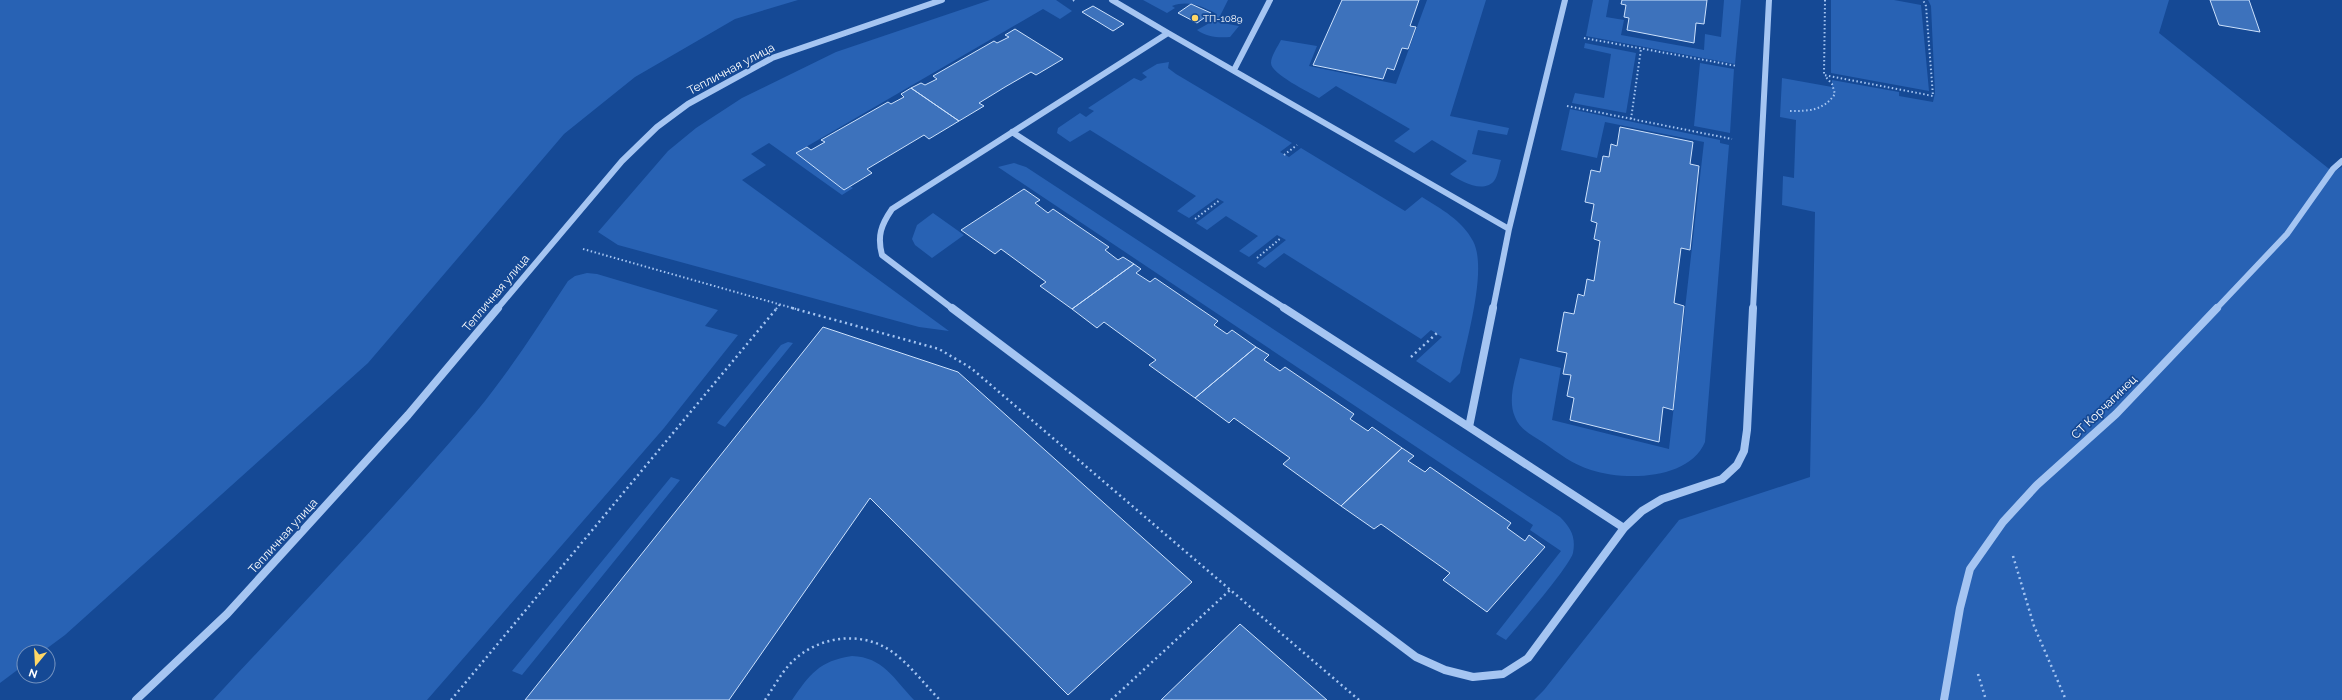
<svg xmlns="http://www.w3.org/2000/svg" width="2342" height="700" viewBox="0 0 2342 700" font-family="Raleway,sans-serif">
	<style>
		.green { fill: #2862b4 }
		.building { fill: #3d72bc; stroke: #cce1fc }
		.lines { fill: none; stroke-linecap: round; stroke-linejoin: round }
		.path-far1 { stroke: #a5c5f2; stroke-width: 2; stroke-dasharray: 1.5 2.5; stroke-linecap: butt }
		.path { stroke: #a5c5f2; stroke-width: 2.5; stroke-dasharray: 2 3.5; stroke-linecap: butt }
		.minor-far1 { stroke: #a5c5f2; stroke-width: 6 }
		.minor { stroke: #a5c5f2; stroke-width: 8 }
		.poi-dot { fill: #ffd766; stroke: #154995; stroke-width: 1.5 }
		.labels { text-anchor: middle; stroke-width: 3.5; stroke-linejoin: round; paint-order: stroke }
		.far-poi-label { font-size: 10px; fill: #fff; stroke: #154995; text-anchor: start }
		.street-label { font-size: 12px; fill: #fff; stroke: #154995 }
	</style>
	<rect width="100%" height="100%" fill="#154995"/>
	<!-- green -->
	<path class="green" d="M 0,0 L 798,0 L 735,19 L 635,77 L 564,134 L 368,363 L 65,635 L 42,652 L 24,652 L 24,665 L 0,683 Z
		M 990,0 L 1056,0 L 1072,11 L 1060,19 L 1043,9 L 799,151 L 853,188 L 842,195 L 769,143 L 751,154 L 766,165 L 742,180 L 949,331 L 919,327 L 618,245 L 598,232 L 668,151 L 696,128 L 742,98 L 836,52 Z
		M 1143,0 L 1228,0 L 1217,22 L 1239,26 L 1230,37 C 1218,38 1207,37 1197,30 L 1213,21 L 1215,13 C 1201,6 1188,0 1172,6 L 1175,8 L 1167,13 Z
		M 1427,0 L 1486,0 L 1450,116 L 1509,128 L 1507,135 L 1478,130 L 1472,154 L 1501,160 C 1499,166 1498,176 1494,181 C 1483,194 1460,181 1450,174 L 1467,161 L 1432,140 L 1414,153 L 1394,141 L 1410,129 L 1336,86 L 1319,98 C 1309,92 1271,74 1271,63 C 1271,56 1278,46 1281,40 L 1317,46 L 1309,66 L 1396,84 Z
		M 1593,0 L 1609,0 L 1606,17 L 1624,20 L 1621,35 L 1704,50 L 1705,34 L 1721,37 L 1724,0 L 1741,0 L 1735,64 L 1586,36 Z
		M 1831,0 L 1894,0 L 1921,5 L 1929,91 L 1831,73 Z
		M 1928,0 L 2169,0 L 2159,33 L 2333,172 L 2342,167 L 2342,700 L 1534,700 L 1544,690 L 1679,520 L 1810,477 L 1815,212 L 1782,205 L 1783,176 L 1794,178 L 1796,120 L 1780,117 L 1782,78 L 1832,87 L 1832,80 L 1899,92 L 1899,96 L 1933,102 L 1935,93 L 1931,6 Z
		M 1585,43 L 1636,53 L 1626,113 L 1572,103 L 1575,93 L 1604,98 L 1611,54 L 1584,48 Z
		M 1169,62 L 1168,68 L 1176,74 L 1292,143 L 1280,152 L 1289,157 L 1301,148 L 1405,211 L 1422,197 C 1441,209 1462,220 1473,241 C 1488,269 1466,341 1460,373 L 1450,383 L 1416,361 L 1442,337 L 1431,330 L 1421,339 L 1284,253 L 1265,268 L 1257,263 L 1286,240 L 1277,235 L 1249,257 L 1239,251 L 1258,236 L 1226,216 L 1207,230 L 1196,223 L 1224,202 L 1217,198 L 1189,218 L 1177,211 L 1196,196 L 1090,130 L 1070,142 L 1057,133 L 1058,128 L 1080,113 L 1086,117 L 1094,111 L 1088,108 L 1134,78 L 1141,81 L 1147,77 L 1142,73 L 1157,64 Z
		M 1700,63 L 1734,69 L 1730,133 L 1694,126 Z
		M 1570,109 L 1720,140 L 1720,143 L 1729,145 L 1705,442 C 1689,480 1625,481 1591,470 C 1574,465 1558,453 1544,443 C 1533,436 1520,430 1515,417 C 1507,399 1516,377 1520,358 L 1561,368 L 1552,420 L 1669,449 L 1704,142 L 1605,122 L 1597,158 L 1561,150 Z
		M 1014,163 L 1026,167 L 1560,517 C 1571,528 1576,537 1573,553 C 1569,567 1519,625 1506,640 L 1496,634 L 1561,551 L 1530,530 L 1533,525 L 998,167 Z
		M 933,213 L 964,235 L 932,258 L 915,245 L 912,239 L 917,225 Z
		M 587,273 L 597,274 L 718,310 L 705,326 L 738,335 L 664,428 L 427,700 L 213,700 C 301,605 392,511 476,412 C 510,371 539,325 568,281 L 575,276 Z
		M 788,342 L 793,343 L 725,427 L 717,423 L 781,345 Z
		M 671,477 L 680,480 L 522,675 L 512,671 Z
		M 852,656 C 883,657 894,679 914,700 L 792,700 C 810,674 819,661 852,656 Z"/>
	<!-- building -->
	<path class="building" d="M 1342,0 L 1419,0 L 1410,26 L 1416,27 L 1408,49 L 1402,48 L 1394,70 L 1387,68 L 1383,79 L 1313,65 Z
		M 1622,0 L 1707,0 L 1704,24 L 1696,23 L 1694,43 L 1627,30 L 1629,18 L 1624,17 L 1626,5 L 1621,4 Z
		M 2210,0 L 2249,0 L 2260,32 L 2219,25 Z
		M 1191,4 L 1211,13 L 1197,23 L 1178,13 Z
		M 1093,6 L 1124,24 L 1113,31 L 1082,12 Z
		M 1015,29 L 1063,59 L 1036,75 L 1031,72 L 1005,87 L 979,103 L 984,106 L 959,121 L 911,88 L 921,83 L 925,85 L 937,79 L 933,76 L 994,41 L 997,43 L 1009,37 L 1005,35 Z
		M 911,88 L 959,121 L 929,139 L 924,135 L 867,169 L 872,173 L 844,190 L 796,153 L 807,147 L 811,150 L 825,142 L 821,140 L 888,102 L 891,104 L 904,97 L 901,94 Z
		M 1620,127 L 1693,142 L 1690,164 L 1699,166 L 1690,250 L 1681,248 L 1674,303 L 1684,306 L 1673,410 L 1663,407 L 1659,442 L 1570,420 L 1574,398 L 1567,396 L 1571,375 L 1563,374 L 1567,353 L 1557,351 L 1564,312 L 1574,314 L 1578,294 L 1584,296 L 1587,279 L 1594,281 L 1600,241 L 1594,239 L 1597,223 L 1591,221 L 1594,204 L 1585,202 L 1591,170 L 1600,172 L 1603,156 L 1609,157 L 1611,144 L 1617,146 Z
		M 1024,189 L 1040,200 L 1035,203 L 1048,213 L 1053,209 L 1109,247 L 1105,250 L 1118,260 L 1123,257 L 1134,264 L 1072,309 L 1040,286 L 1046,282 L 1001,249 L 995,254 L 961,230 Z
		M 1134,264 L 1141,269 L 1136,273 L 1150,282 L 1155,278 L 1218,321 L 1214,325 L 1227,334 L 1232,330 L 1256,347 L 1195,398 L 1149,365 L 1156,360 L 1104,322 L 1097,328 L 1072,309 Z
		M 823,327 L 958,372 L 1192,582 L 1068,695 L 870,498 L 729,700 L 525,700 Z
		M 1256,347 L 1269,355 L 1264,360 L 1280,371 L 1285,367 L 1354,414 L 1350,419 L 1368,431 L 1372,427 L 1402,448 L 1341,506 L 1283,464 L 1290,458 L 1234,418 L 1229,423 L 1195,398 Z
		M 1402,448 L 1414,456 L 1408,461 L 1425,472 L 1430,467 L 1511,523 L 1507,528 L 1525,541 L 1529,535 L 1545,547 L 1487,612 L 1443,580 L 1450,573 L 1381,524 L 1374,529 L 1341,506 Z
		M 1240,624 L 1327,700 L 1161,700 Z"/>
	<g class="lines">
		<!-- path-far1 -->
		<path class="path-far1" d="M 1073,0 L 1076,2
			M 1825,0 L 1824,75 L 1933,96 L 1926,6 L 1923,0
			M 1584,38 L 1737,66
			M 1567,106 L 1732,139
			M 1790,111 C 1809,111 1823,111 1835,94 L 1832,84 L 1825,76
			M 1631,119 L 1641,49
			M 1284,155 L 1297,145
			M 1195,219 L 1220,200
			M 583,249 L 796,309
			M 1257,258 L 1281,238
			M 776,309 L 781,303"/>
		<!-- path -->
		<path class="path" d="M 792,308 L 939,349 L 971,368 L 1359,700
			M 1411,357 L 1437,333
			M 2013,556 L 2034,626 L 2066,700
			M 1978,674 L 1986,700
			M 451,700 L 777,308
			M 765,700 C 774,687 782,671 794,660 C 821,635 865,630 895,654 C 912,667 925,685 940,700
			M 1111,700 L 1230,590"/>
		<!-- minor-far1 -->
		<path class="minor-far1" d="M 1168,33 L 1509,229
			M 1234,70 L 1270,0
			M 1012,132 L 1286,309
			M 497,309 L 622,161 L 657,127 L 688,104 L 772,58 L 942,0
			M 953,309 L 882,255 C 877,236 881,225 892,209 L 1168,33 L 1112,0
			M 1493,309 L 1509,229 L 1565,0
			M 1753,309 L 1769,0
			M 2216,309 L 2287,234 L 2333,169 L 2342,161"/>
		<!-- minor -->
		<path class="minor" d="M 952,308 L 1416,657 L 1445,670 L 1473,677 L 1503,674 L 1528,658 L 1624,528
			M 1284,308 L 1469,427
			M 1493,308 L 1469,427 L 1624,528 L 1642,511 L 1662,499 L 1722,479 L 1737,465 L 1744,451 L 1747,430 L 1753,308
			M 136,700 L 227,614 L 408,415 L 498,308
			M 1944,700 L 1960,608 L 1970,569 L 2003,522 L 2037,485 L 2116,414 L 2217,308"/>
	</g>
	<!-- markers -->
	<circle class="poi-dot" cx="1195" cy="18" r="4"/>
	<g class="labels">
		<!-- far-poi labels -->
		<g class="far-poi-label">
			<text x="1203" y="22">ТП-1089</text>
		</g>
		<!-- street labels -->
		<g class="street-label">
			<text transform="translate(731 69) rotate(-28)" y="4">Тепличная улица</text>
			<text transform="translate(496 293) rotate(-50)" y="4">Тепличная улица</text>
			<text transform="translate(2104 407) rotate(-44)" y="4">СТ Корчагинец</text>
			<text transform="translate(283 536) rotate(-48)" y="4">Тепличная улица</text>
		</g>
	</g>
	<!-- north arrow -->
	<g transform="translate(36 664) rotate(198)"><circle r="19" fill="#154995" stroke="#7392bf"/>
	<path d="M0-3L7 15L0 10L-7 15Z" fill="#ffd766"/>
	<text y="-6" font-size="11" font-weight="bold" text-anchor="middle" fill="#ffffff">N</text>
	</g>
</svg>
